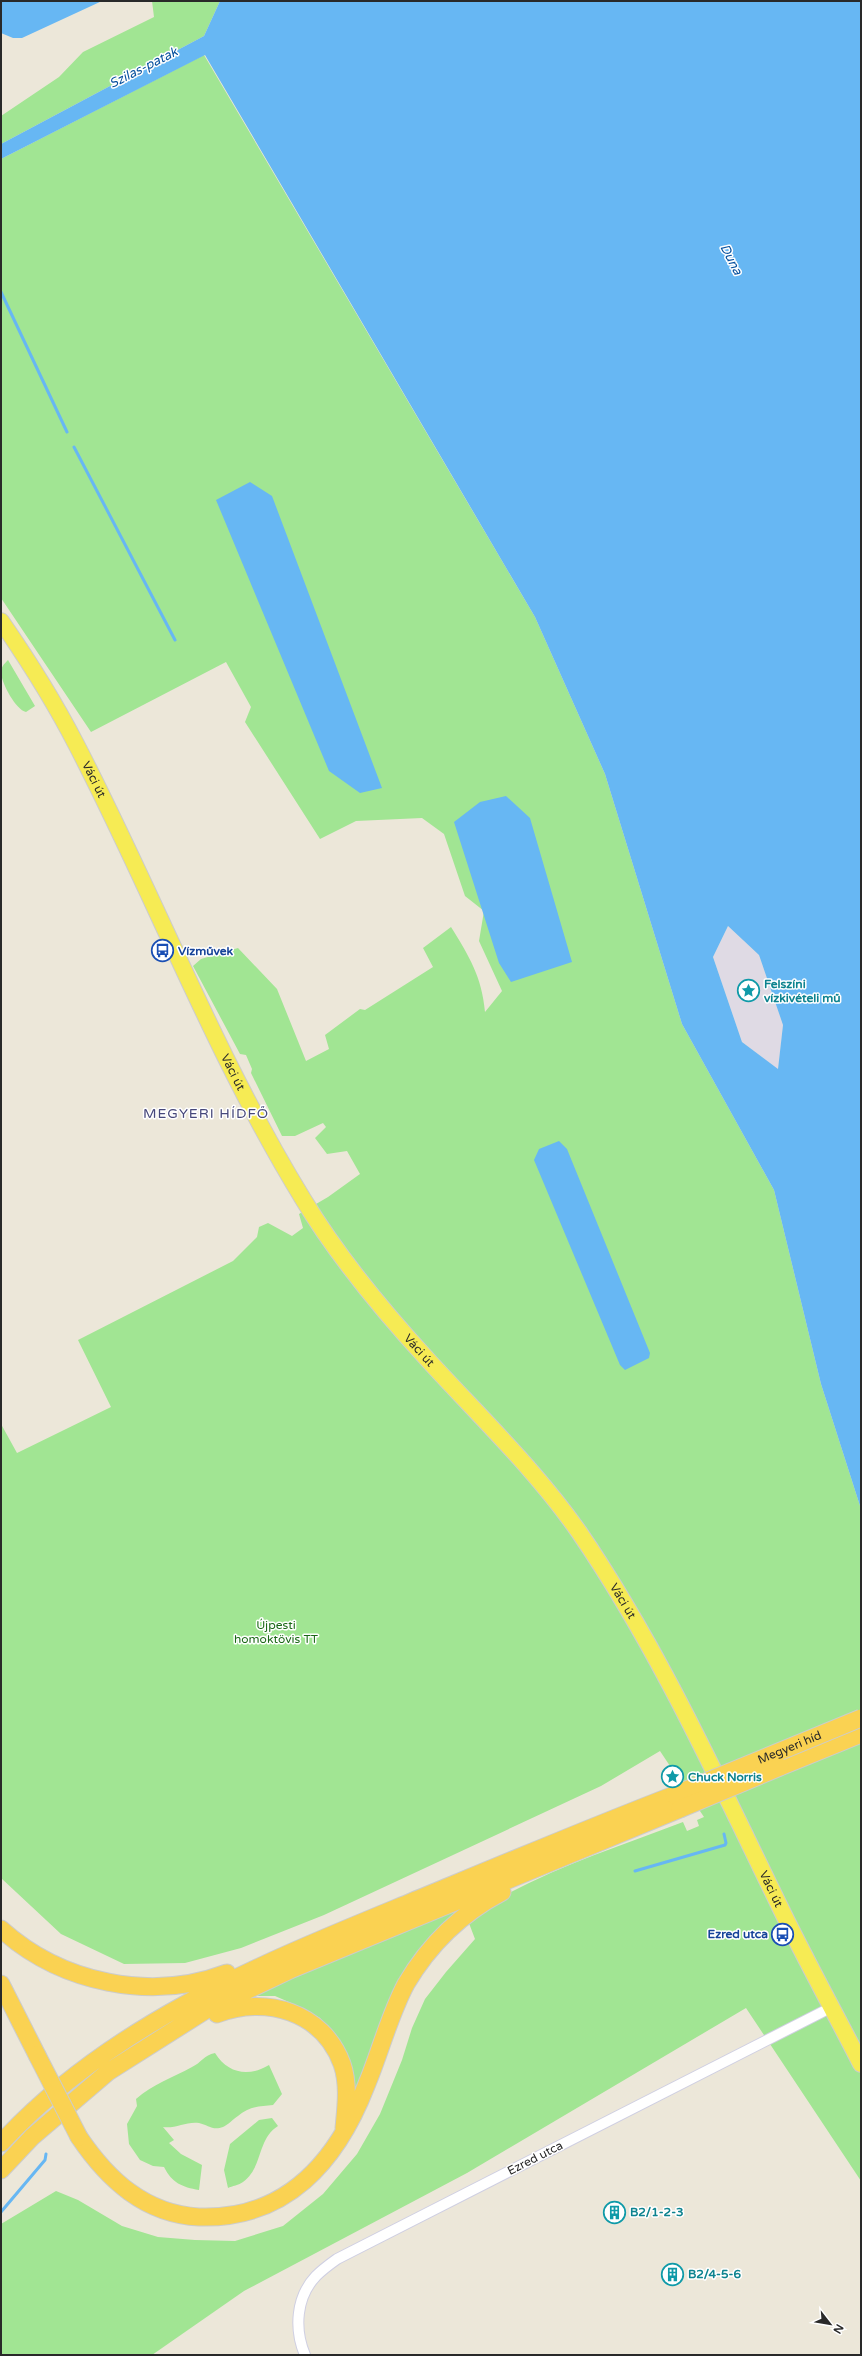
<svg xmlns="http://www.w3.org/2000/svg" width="862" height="2356" viewBox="0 0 862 2356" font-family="'Varela Round',sans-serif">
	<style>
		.industrial { fill: #dfdae4 }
		.green { fill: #a1e593 }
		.water { fill: #67b7f3; fill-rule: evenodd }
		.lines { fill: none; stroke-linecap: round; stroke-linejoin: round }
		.stream { stroke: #67b7f3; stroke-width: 3 }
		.minor-casing { stroke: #cfcfe2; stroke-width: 12 }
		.primary-casing { stroke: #ccc; stroke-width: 18 }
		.trunk-casing { stroke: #ccc; stroke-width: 19 }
		.minor { stroke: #fff; stroke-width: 10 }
		.primary { stroke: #f6eb54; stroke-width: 16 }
		.trunk { stroke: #fad252; stroke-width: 17 }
		.trunk-bridge-casing { stroke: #ccc; stroke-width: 19; stroke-linecap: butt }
		.trunk-bridge { stroke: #fad252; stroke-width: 17 }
		.labels { text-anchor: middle; stroke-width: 3; stroke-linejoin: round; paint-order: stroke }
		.street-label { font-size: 12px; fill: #292929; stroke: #fff }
		.transit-label { font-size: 12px; font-weight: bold; fill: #164399; stroke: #fff; text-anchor: start }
		.culture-label { font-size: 12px; font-weight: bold; fill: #0d838f; stroke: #fff; text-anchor: start }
		.park-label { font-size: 12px; fill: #1a6816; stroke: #fff }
		.water-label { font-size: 13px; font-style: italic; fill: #07519e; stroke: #fff }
		.quarter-label { font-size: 14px; letter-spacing: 1px; fill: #47487b; stroke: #fff }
	</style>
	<rect width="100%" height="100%" fill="#ece7d9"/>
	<!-- industrial -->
	<path class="industrial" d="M 728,926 L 759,955 L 783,1025 L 778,1070 L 742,1042 L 713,957 Z"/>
	<!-- green -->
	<path class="green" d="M 152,1 L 220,1 L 204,36 L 1,144 L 1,116 L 59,77 L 83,52 L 154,17 Z
		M 204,55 L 535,617 L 605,774 L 682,1024 L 774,1190 L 821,1384 L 861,1509 L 861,2181 L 746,2008 L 467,2173 L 244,2291 L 152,2355 L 1,2355 L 1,2224 L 56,2191 L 78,2200 L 122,2226 L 158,2237 L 195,2240 L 235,2241 L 283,2226 L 323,2194 L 357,2154 L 380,2114 L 402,2060 L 412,2028 L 425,1999 L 446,1972 L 475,1939 L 467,1918 C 532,1874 610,1850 683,1822 L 687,1831 L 699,1826 L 697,1820 L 704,1817 L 660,1751 L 601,1786 L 324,1915 L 241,1948 L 185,1963 L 124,1964 L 61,1934 L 1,1878 L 1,1424 L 17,1453 L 111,1407 L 78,1340 L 233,1261 L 257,1237 L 259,1227 L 268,1223 L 292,1236 L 303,1228 L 299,1214 L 328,1197 L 360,1174 L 347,1151 L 327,1154 L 315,1138 L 326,1127 L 323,1123 L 295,1136 L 282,1136 L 251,1073 L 252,1069 L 246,1055 L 240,1054 L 193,966 L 201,959 L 238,948 L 277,989 L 306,1061 L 329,1049 L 325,1035 L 360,1009 L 365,1010 L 433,967 L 423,948 L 451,927 C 469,956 482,977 485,1012 L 502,991 L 479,941 L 484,911 L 465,896 L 444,834 L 422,818 L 356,821 L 320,839 L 245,722 L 251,707 L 226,662 L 91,732 L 1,598 L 1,159 Z
		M 8,660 L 35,706 L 26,712 C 16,710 2,684 1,673 C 1,667 4,664 8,660 Z
		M 455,1911 L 455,1914 C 398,1957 378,2033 353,2097 L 330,2029 L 320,2018 L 305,2009 L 275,1996 L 256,1996 L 255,1993 Z
		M 215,2053 C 228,2074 249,2077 269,2065 L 282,2094 L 273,2105 C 260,2106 248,2107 238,2116 C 233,2119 228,2125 223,2127 C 213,2131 208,2125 199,2123 C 187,2121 175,2129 163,2127 L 174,2140 L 169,2143 L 181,2154 L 202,2165 L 199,2190 C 182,2187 172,2183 164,2167 L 153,2166 L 140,2160 L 129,2144 L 127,2124 L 137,2106 L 136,2099 C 153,2084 172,2078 192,2067 C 201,2063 204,2055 215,2053 Z
		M 272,2118 L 278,2126 C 257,2139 263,2168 243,2182 C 239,2185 232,2186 228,2188 L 224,2170 L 230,2144 L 259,2120 Z"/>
	<!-- water -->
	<path class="water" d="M 1,1 L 102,1 L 22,38 L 13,38 L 1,33 Z
		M 220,1 L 861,1 L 861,1509 L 821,1384 L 774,1190 L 682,1024 L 605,774 L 535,617 L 205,55 L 1,159 L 1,144 L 204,36 ZM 728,926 L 759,955 L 783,1025 L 778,1069 L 742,1042 L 713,957 Z
		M 250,482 L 272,496 L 382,788 L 360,793 L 329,771 L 216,500 Z
		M 506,796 L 530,818 L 572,962 L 511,982 L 499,963 L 454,822 L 480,802 Z
		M 559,1141 L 567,1149 L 650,1353 L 649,1358 L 625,1370 L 620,1365 L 534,1160 L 539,1149 Z"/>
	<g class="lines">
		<!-- stream -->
		<path class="stream" d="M 1,292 L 67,432
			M 74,447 L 175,640
			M 635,1871 L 725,1845 L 726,1843 L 724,1834
			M 1,2212 L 45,2160 L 46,2154"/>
		<defs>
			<path id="minor" d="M 305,2355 C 294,2329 296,2297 316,2276 C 322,2270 330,2264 337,2259 L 832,2007"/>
			<g id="primary">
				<path id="s1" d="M 1,621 C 28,660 54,701 76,744 C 154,894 214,1054 303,1199 C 338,1257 382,1310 428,1360 C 479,1416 535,1469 579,1532 C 659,1649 717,1778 779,1905 C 805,1959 834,2011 861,2064"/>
			</g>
			<path id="trunk" d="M 780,1767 L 861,1734
				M 1,1929 C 61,1983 151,2002 227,1973
				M 1,1984 L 37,2055
				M 217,2014 C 266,1995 323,2012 342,2064 C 349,2084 346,2107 344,2128
				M 79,2137 C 108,2180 145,2214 199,2217 C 286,2220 337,2161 366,2086 C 380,2053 389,2016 406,1984 C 429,1945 462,1913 502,1892
				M 1,2143 C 112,2023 263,1963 411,1902 C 498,1866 586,1829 674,1795
				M 1,2170 L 32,2137 L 108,2072 L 206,2010 L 290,1970 L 680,1809"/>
		</defs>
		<!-- minor casing -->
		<use href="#minor" class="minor-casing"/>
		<!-- primary casing -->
		<use href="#primary" class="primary-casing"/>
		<!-- trunk casing -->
		<use href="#trunk" class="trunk-casing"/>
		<!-- minor -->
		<use href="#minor" class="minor"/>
		<!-- primary -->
		<use href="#primary" class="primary"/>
		<!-- trunk -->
		<use href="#trunk" class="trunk"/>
		<defs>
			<g id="trunk-bridge">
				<path id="s2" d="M 674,1795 L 861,1718"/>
				<path d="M 680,1809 L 780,1767"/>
				<path d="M 37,2055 L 79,2137"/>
			</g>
		</defs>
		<!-- trunk-bridge casing -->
		<use href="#trunk-bridge" class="trunk-bridge-casing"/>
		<!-- trunk-bridge -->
		<use href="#trunk-bridge" class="trunk-bridge"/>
	</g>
	<!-- icons -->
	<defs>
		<symbol id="bus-ring" viewBox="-11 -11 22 22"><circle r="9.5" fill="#fff" stroke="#1a4fb4" stroke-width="1.5"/><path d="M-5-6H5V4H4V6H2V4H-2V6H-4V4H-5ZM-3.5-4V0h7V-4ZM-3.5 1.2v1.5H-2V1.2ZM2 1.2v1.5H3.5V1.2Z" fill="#1a4fb4"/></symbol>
		<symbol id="sight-ring" viewBox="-11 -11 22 22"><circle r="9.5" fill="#fff" stroke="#0f9aa8" stroke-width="1.5"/><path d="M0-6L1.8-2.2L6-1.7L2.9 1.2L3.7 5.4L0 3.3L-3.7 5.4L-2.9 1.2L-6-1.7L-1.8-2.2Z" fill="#0f9aa8"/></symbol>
		<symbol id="building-ring" viewBox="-11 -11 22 22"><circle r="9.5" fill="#fff" stroke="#0f9aa8" stroke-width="1.5"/><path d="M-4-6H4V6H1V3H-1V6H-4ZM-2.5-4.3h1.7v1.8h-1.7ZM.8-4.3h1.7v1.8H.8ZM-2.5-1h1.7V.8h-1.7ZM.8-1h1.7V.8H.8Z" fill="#0f9aa8"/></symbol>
	</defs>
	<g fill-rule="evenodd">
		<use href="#bus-ring" x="150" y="938" width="25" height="25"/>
		<use href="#sight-ring" x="736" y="978" width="25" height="25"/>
		<use href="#sight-ring" x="660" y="1764" width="25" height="25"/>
		<use href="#bus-ring" x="770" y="1922" width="25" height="25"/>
		<use href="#building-ring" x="602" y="2200" width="25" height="25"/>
		<use href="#building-ring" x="660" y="2262" width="25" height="25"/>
	</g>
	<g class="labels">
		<!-- street labels -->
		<g class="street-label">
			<text dy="4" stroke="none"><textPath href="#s1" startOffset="184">Váci út</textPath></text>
			<text dy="4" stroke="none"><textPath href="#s1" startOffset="508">Váci út</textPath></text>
			<text dy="4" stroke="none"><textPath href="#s1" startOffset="844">Váci út</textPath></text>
			<text dy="4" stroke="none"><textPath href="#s1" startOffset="1168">Váci út</textPath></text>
			<text dy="4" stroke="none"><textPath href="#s2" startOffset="125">Megyeri híd</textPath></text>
			<text dy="4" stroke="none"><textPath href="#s1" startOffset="1492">Váci út</textPath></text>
			<text transform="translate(535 2158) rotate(-27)" y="4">Ezred utca</text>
		</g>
		<!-- transit labels -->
		<g class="transit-label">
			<text x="178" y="955">Vízművek</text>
			<text x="768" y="1938" text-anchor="end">Ezred utca</text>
		</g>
		<!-- culture labels -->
		<g class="culture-label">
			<text x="764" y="988">Felszíni<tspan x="764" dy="14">vízkivételi mű</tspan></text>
			<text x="688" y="1781">Chuck Norris</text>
			<text x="630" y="2216">B2/1-2-3</text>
			<text x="688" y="2278">B2/4-5-6</text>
		</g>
		<!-- park labels -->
		<g class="park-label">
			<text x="276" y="1629">Újpesti<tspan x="276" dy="14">homoktövis TT</tspan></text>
		</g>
		<!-- water labels -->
		<g class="water-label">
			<text transform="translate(143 67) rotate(-27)" y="5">Szilas-patak</text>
			<text transform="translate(732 259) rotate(63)" y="5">Duna</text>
		</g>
		<!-- quarter labels -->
		<g class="quarter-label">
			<text x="206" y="1118">MEGYERI HÍDFŐ</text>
		</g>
	</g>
	<!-- border -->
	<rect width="862" height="2356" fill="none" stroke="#292929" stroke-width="4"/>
	<!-- north arrow -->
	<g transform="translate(830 2324) rotate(121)" stroke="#ffffff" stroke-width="3" paint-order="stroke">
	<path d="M0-3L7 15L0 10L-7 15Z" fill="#292929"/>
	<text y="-6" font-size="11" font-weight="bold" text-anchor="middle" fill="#292929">N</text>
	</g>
</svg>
